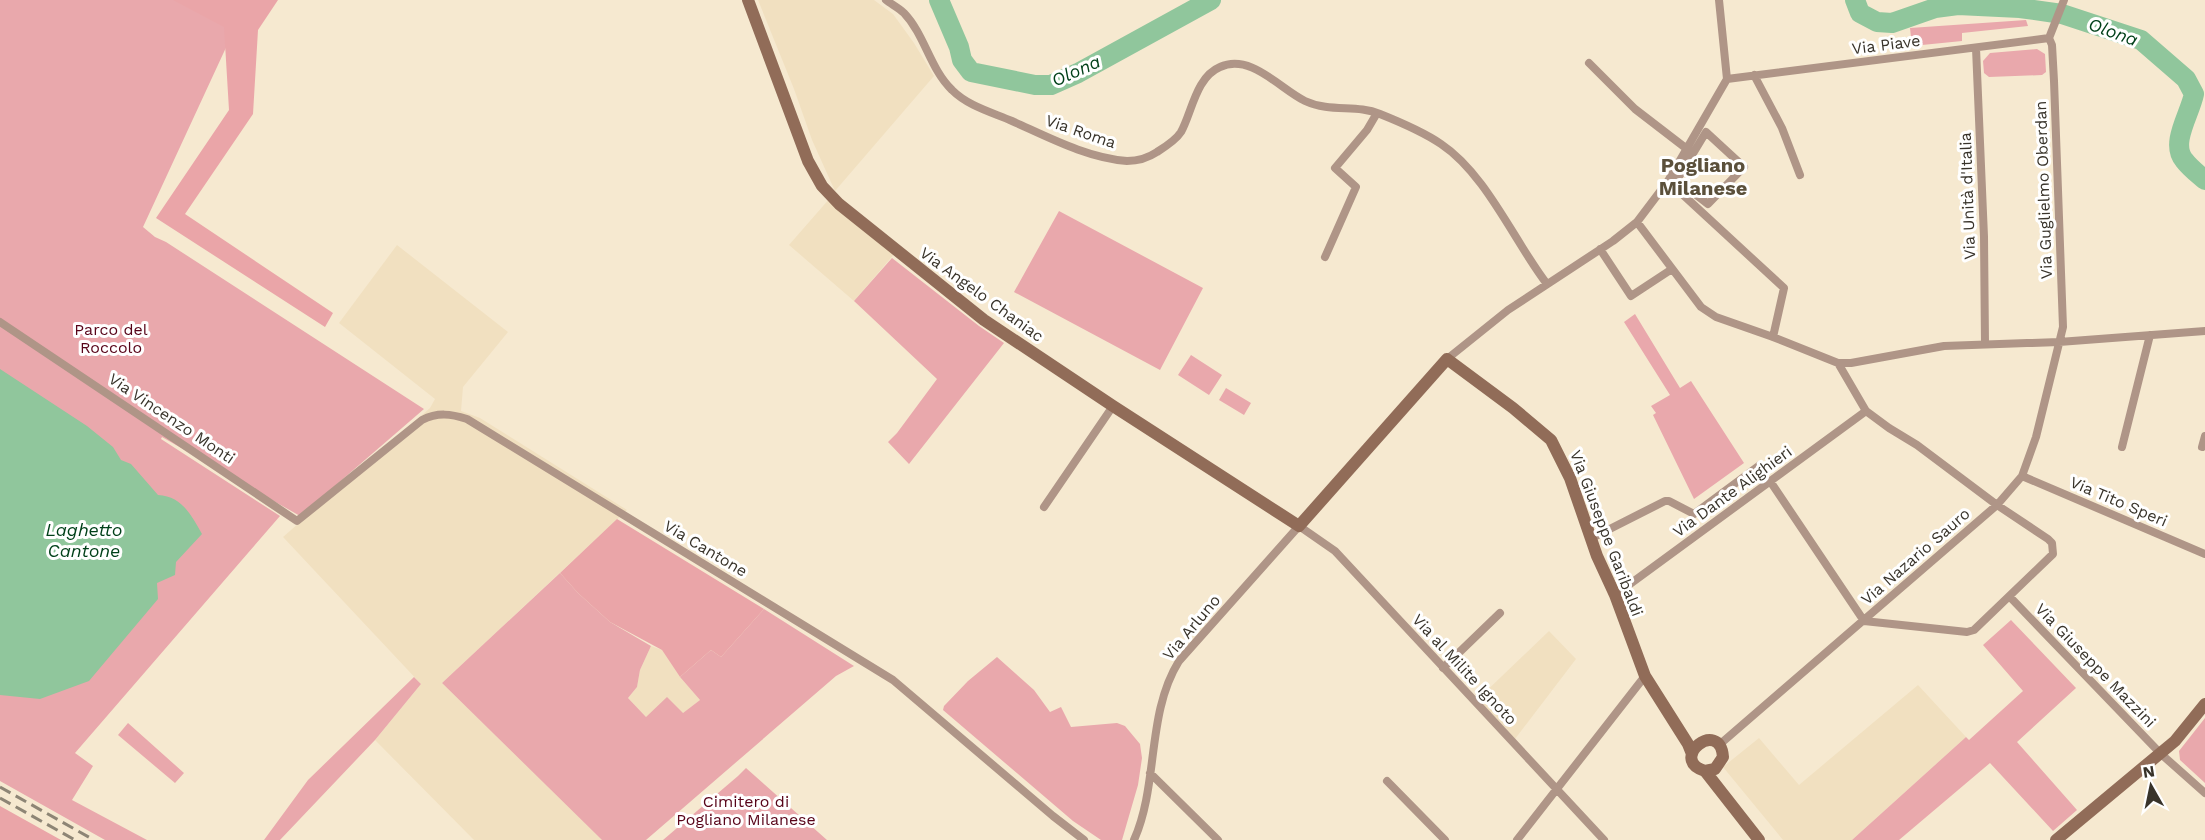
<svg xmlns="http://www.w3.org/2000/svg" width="2205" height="840" viewBox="0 0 2205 840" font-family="'Work Sans',sans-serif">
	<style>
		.built { fill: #f1e0c0 }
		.green { fill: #e9a8ac }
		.forest { fill: #eaa5a8 }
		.water { fill: #90c69c }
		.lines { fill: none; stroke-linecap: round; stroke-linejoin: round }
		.river { stroke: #90c69c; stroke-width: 20 }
		.street { stroke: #af9587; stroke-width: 8 }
		.secondary { stroke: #916c58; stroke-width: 12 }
		.rail { stroke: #8d8575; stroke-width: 3; stroke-dasharray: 12 6; stroke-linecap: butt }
		.labels { text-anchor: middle; stroke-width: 6; stroke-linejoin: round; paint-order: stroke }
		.street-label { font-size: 16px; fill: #38332a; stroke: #fff }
		.park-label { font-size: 16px; fill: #570318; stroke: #fff }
		.water-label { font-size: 18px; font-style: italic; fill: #004019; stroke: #fff }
		.quarter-label { font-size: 20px; font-weight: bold; fill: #5b503b; stroke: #fff }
	</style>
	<rect width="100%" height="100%" fill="#f6e9d0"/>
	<!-- built -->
	<path class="built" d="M 758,0 L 874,0 L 893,14 L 914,43 L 934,76 L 835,191 L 812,140 L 794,89 Z
		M 830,198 L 896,252 L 854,301 L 789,245 Z
		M 397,245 L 508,332 L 463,387 L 461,411 L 480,418 L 627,510 L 442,683 L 602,840 L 474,840 L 375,740 L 421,684 L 283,537 L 430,408 L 435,399 L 339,323 Z
		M 1549,631 L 1576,659 L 1515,739 L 1478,699 Z
		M 651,646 L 662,650 L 680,677 L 700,700 L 683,713 L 646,717 L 628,698 L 637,687 L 640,670 Z
		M 1918,685 L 1966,737 L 1852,840 L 1783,840 L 1723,767 L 1759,738 L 1799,785 Z"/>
	<!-- green -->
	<path class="green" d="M 0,0 L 248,0 L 143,227 L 155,237 L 166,242 L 424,409 L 300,516 L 162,437 L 161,439 L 280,516 L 75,753 L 93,766 L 72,800 L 147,840 L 105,840 L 0,781 Z
		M 2026,20 L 2028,26 L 1962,33 L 1962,41 L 1912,46 L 1910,28 Z
		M 2037,49 L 2045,54 L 2046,72 L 2042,75 L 1989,77 L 1984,73 L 1983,61 L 1990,53 Z
		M 1059,211 L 1203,288 L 1160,370 L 1014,292 Z
		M 892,258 L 979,326 L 1004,343 L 909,464 L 888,442 L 897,433 L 937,379 L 854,301 Z
		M 1635,314 L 1680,388 L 1691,381 L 1744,463 L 1694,499 L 1653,415 L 1656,413 L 1651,406 L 1670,395 L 1624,322 Z
		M 1191,355 L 1222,375 L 1209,395 L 1178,375 Z
		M 1226,388 L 1251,403 L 1244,415 L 1219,400 Z
		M 560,573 L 578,593 L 610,622 L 651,646 L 640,670 L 637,687 L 628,698 L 646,717 L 667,697 L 683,713 L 700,700 L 680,677 L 711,650 L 721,657 L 764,609 L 854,666 L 836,676 L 646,840 L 602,840 L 442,683 Z
		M 2011,620 L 2076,688 L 2017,742 L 2077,810 L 2053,831 L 1990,763 L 1899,840 L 1852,840 L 1966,737 L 1969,740 L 2023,691 L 1983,645 Z
		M 997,657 L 1034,690 L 1050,712 L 1061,707 L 1071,727 L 1117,723 L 1125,726 L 1140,744 L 1142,758 L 1138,785 L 1122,840 L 1101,840 L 1073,821 L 943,710 L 944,706 L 968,681 Z
		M 414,677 L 421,684 L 375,740 L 280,840 L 264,840 L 308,780 Z
		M 2205,718 L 2205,783 L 2180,760 L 2179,751 Z
		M 128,723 L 184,773 L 175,783 L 118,735 Z
		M 746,768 L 827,840 L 663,840 L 738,776 Z"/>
	<!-- forest -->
	<path class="forest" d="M 173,0 L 278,0 L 258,30 L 253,114 L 185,214 L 333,313 L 325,327 L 156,218 L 229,110 L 224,27 Z
		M 617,519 L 764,609 L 721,657 L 711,650 L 680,677 L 662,650 L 610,622 L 578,593 L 560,573 Z
		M 0,806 L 61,840 L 0,840 Z"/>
	<!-- water -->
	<path class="water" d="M 0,369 L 87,426 L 113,447 L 121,460 L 131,464 L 158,495 C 182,496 192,516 202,534 L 176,562 L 175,575 L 157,583 L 158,599 L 89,681 L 40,699 L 0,695 Z"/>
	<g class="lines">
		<!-- river -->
		<path class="river" d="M 939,0 L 959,47 L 962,60 L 971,72 L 1035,85 L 1051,85 L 1078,73 L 1211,0
			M 1855,0 L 1860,13 L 1877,22 L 1892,23 L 1935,8 L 1958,5 L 2020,8 L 2062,14 L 2141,40 L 2186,79 L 2194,94 C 2190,114 2170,143 2184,160 C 2190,168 2198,174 2205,180"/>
		<!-- street -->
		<path class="street" d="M 886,0 C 891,4 899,8 904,13 C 925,35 930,69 952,90 C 968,106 991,112 1012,121 C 1048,137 1087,158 1127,161 C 1138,161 1148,158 1157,152 C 1165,147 1176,140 1181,132 C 1192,112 1196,77 1220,67 C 1251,53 1280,89 1305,101 C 1331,113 1356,104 1380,114 C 1400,122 1422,131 1441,144 C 1486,174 1514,241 1547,284
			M 2049,38 L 2064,0
			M 1976,48 L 1984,237 L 1985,343
			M 1589,63 L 1635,109 L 1687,149
			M 1754,75 L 1782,128 L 1800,175
			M 1727,79 L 2049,38
			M 1706,132 L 1744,167 L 1708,204 L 1677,180 Z
			M 1668,181 L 1784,288 L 1773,337
			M 1637,222 L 1701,307 L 1716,317 L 1773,337 L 1838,363 L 1866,411 L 1889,428 L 1917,445 L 1997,505 L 2048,539 L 2052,543 L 2053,554 L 1974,630 L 1967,632 L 1864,621 L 1770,481
			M 1600,249 L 1631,296 L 1672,269
			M 1325,257 L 1356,187 L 1335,168 L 1367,130 L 1377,113
			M 0,322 L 297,521 L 422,420 C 438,412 451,414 467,419 L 893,680 L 1053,816 L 1084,840
			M 1447,359 L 1508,310 L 1613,241 L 1637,222 L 1668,181 L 1727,79 L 1719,0
			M 1838,363 L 1851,363 L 1944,346 L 2059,342 L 2205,331
			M 2122,447 L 2150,335
			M 2202,447 L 2205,436
			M 2022,476 L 2205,554
			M 1044,507 L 1113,406
			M 1592,538 L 1665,501 L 1669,501 L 1694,514 L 1760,465
			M 1615,595 L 1866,411
			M 2010,597 L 2161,754 L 2205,793
			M 1443,668 L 1500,613
			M 1719,745 L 1997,505 L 2022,476 L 2036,437 L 2063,327 L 2054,81 L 2052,45 L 2049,38
			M 1150,773 L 1218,840
			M 1387,781 L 1445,840
			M 1134,840 C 1159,784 1146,714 1179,661 L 1299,526 L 1335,551 L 1604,840
			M 1517,840 L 1645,676"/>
		<!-- secondary -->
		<path class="secondary" d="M 748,0 L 808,161 L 822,186 L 839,204 L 984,320 L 1113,406 L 1299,526 L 1447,359 L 1513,408 L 1551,440 L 1570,478 L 1597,556 L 1615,595 L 1645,676 L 1688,744 L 1692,754
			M 1705,771 L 1715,769 L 1723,757 C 1720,717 1667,759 1705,771 L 1759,840
			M 2056,840 L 2175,741 L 2205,704"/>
		<!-- rail -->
		<path class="rail" d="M 0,787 L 94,840
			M 0,798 L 75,840"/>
	</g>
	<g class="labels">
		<!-- street labels -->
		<g class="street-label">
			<text transform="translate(1886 44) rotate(-7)" y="6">Via Piave</text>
			<text transform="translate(1081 131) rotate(19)" y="6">Via Roma</text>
			<text transform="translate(2043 190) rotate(-92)" y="6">Via Guglielmo Oberdan</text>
			<text transform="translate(1967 196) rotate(-92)" y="6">Via Unità d'Italia</text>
			<text transform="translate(982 294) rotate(36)" y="6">Via Angelo Chaniac</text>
			<text transform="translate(172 418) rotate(34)" y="6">Via Vincenzo Monti</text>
			<text transform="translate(1732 491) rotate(-36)" y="6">Via Dante Alighieri</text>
			<text transform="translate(2119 501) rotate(23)" y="6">Via Tito Speri</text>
			<text transform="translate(1607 533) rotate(69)" y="6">Via Giuseppe Garibaldi</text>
			<text transform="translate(706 548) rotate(31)" y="6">Via Cantone</text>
			<text transform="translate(1915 556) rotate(-41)" y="6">Via Nazario Sauro</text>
			<text transform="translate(1191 627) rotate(-50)" y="6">Via Arluno</text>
			<text transform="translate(2096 665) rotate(46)" y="6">Via Giuseppe Mazzini</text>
			<text transform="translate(1465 669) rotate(47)" y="6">Via al Milite Ignoto</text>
		</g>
		<!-- park labels -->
		<g class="park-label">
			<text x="111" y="335">Parco del<tspan x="111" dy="18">Roccolo</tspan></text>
			<text x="746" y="807">Cimitero di<tspan x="746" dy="18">Pogliano Milanese</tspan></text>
		</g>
		<!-- water labels -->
		<g class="water-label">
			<text transform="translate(2113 32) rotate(20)" y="6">Olona</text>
			<text transform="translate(1076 71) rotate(-24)" y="6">Olona</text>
			<text x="84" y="536">Laghetto<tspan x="84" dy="21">Cantone</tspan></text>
		</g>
		<!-- quarter labels -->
		<g class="quarter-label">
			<text x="1703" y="172">Pogliano<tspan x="1703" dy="23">Milanese</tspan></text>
		</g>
	</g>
	<!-- north arrow -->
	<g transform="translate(2151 786) rotate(351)" stroke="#ffffff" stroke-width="4.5" paint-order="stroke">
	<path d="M0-4.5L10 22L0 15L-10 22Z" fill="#38332a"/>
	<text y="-9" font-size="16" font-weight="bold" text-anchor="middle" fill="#38332a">N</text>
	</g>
</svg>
